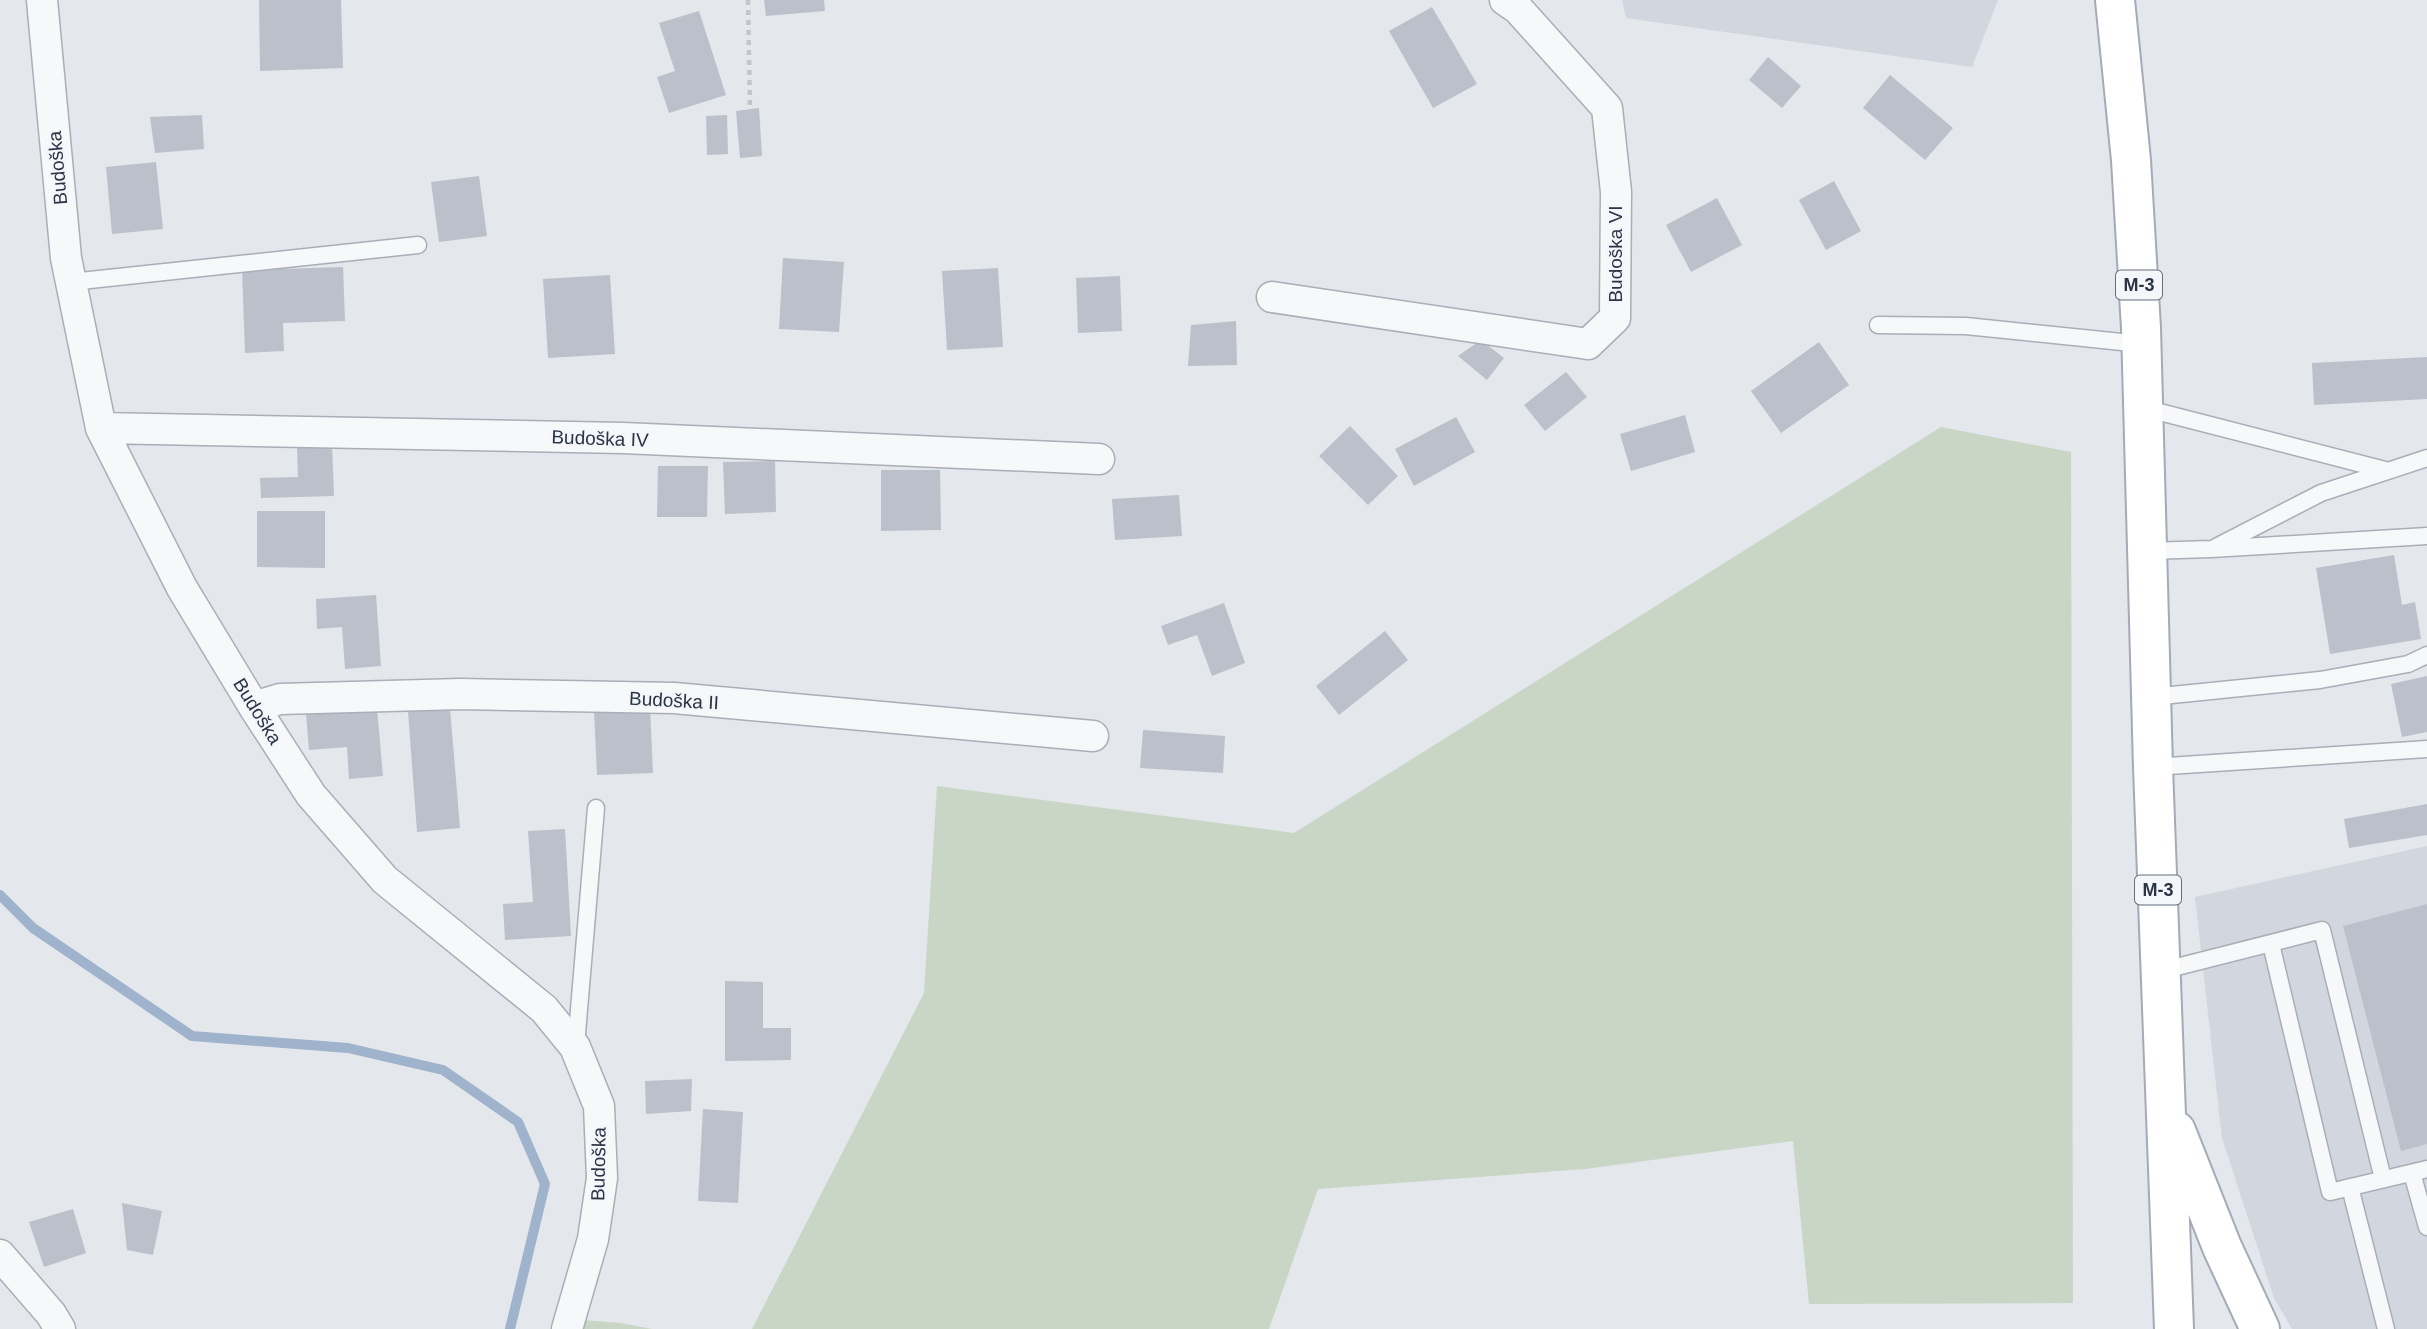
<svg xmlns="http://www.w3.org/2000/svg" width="2427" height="1329" viewBox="0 0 2427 1329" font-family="Arial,sans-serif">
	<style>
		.built { fill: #d2d6de }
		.green { fill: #c9d6c5 }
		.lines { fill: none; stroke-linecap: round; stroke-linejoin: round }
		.stream { stroke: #9fb4cc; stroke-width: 10 }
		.building { fill: #bbc0ca }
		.lane-casing { stroke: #a9aeb7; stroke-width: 19 }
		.street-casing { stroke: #a9aeb7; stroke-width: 33 }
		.primary-casing { stroke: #a3abb8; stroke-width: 42 }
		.path { stroke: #c2c5cb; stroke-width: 4.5; stroke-dasharray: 5 5; stroke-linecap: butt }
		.lane { stroke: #f7f8fa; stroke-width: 16 }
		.street { stroke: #f7f8fa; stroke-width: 30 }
		.primary { stroke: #fff; stroke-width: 38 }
		.labels { text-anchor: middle; stroke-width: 5; stroke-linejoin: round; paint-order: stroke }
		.shield { fill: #f4f6f9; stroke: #676e7b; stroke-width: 2 }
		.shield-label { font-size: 18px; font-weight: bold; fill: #2b3445 }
		.street-label { font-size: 19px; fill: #2b3445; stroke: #f4f6f9 }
	</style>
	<rect width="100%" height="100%" fill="#e4e7ec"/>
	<!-- built -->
	<path class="built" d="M 1622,0 L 1998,0 L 1972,67 L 1626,18 Z
		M 2427,846 L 2427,1329 L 2292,1329 L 2274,1298 L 2222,1138 L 2195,897 Z"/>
	<!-- green -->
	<path class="green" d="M 1941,427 L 2071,452 L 2073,1303 L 1809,1304 L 1793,1141 L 1585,1169 L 1318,1189 L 1269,1329 L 752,1329 L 924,993 L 937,786 L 1294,833 Z
		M 570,1319 L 621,1323 L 652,1329 L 567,1329 Z"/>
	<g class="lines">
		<!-- stream -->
		<path class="stream" d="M 0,895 L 33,928 L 192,1036 L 348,1048 L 443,1070 L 518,1122 L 545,1184 L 510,1329"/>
	</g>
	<!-- building -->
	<path class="building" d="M 259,0 L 341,0 L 343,68 L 260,71 Z
		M 764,0 L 824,0 L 825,11 L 766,16 Z
		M 1432,7 L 1477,84 L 1433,108 L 1389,31 Z
		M 699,11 L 726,95 L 669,113 L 657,77 L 675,71 L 659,23 Z
		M 1768,57 L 1801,86 L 1782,108 L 1749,80 Z
		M 1890,75 L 1953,128 L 1925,160 L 1863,108 Z
		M 759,108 L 762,156 L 740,158 L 736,111 Z
		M 202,115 L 204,149 L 155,153 L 150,117 Z
		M 727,115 L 728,154 L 707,155 L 706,116 Z
		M 156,162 L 163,229 L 112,234 L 106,167 Z
		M 479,176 L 487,236 L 439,242 L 431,182 Z
		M 1834,181 L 1861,231 L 1826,250 L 1799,200 Z
		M 1717,198 L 1742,245 L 1691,272 L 1666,225 Z
		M 783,258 L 844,262 L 839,332 L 779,329 Z
		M 343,267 L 345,321 L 283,323 L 284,351 L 245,353 L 242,270 Z
		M 998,268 L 1003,347 L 947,350 L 942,271 Z
		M 610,275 L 615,354 L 548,358 L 543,279 Z
		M 1120,276 L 1122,331 L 1078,333 L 1076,278 Z
		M 1236,321 L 1237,365 L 1188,366 L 1191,325 Z
		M 1481,340 L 1504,358 L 1487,380 L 1458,356 Z
		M 1819,342 L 1849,385 L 1781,433 L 1751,391 Z
		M 2427,357 L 2427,399 L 2314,405 L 2312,363 Z
		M 1566,372 L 1587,397 L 1545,431 L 1524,405 Z
		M 1685,415 L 1695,452 L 1631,471 L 1620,434 Z
		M 1456,417 L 1475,452 L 1414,486 L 1395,449 Z
		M 1350,426 L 1398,476 L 1368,505 L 1319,456 Z
		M 332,444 L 334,496 L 261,498 L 260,478 L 298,477 L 297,445 Z
		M 775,461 L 776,512 L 725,514 L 723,462 Z
		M 658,466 L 708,466 L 707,517 L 657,517 Z
		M 881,470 L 940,470 L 941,530 L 881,531 Z
		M 1179,495 L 1182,536 L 1115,540 L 1112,499 Z
		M 257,511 L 325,511 L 325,568 L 257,567 Z
		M 2394,555 L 2402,605 L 2415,602 L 2421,639 L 2330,654 L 2316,568 Z
		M 376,595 L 381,666 L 345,669 L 342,627 L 317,629 L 316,599 Z
		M 1224,603 L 1245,663 L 1212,676 L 1197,635 L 1168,645 L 1161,626 Z
		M 1385,631 L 1408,660 L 1339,715 L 1316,686 Z
		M 2427,676 L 2427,732 L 2402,737 L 2391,684 Z
		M 650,707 L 653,773 L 597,775 L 594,710 Z
		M 377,708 L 383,776 L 349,779 L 347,747 L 309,750 L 306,714 Z
		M 450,708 L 460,828 L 417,832 L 408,711 Z
		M 1143,730 L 1225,736 L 1223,773 L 1140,768 Z
		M 2427,804 L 2427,835 L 2349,848 L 2344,819 Z
		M 565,829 L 571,936 L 505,940 L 503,904 L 533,902 L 528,831 Z
		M 2427,904 L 2427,1144 L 2401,1151 L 2343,926 Z
		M 725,981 L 763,982 L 763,1028 L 791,1028 L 791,1060 L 725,1061 Z
		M 692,1079 L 691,1111 L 646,1114 L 645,1081 Z
		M 703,1109 L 743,1112 L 738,1203 L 698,1201 Z
		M 122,1203 L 162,1211 L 153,1255 L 127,1250 Z
		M 73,1209 L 86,1253 L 44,1267 L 29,1222 Z"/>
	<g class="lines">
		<defs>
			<path id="lane" d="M 71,282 L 418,245
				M 1878,325 L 1966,326 L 2141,344
				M 2144,408 L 2385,470
				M 2216,547 L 2321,493 L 2427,458
				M 2147,551 L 2211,549 L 2427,536
				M 2152,697 L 2320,680 L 2408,664 L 2427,655
				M 2153,767 L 2427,749
				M 2271,944 L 2330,1192 L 2427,1169
				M 2161,971 L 2322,930 L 2383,1179
				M 576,1045 L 596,808
				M 2412,1173 L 2427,1227
				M 2350,1187 L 2386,1329"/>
			<path id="street" d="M 42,0 L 66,258 L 101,428 L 182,588 L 254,707 L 311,795 L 385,880 L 544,1009 L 575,1047 L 599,1106 L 602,1178 L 593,1239 L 567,1329
				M 1272,297 L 1588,344 L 1615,318 L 1616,192 L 1607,108 L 1518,9 L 1505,0
				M 101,428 L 623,438 L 1099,459
				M 254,707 L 280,699 L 460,694 L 674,698 L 1093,736
				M 0,1255 L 51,1314 L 60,1329"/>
			<path id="primary" d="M 2115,0 L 2131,160 L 2141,328 L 2153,767 L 2174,1329
				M 2176,1131 L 2222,1247 L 2260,1329"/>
		</defs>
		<!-- lane casing -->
		<use href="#lane" class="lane-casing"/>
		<!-- street casing -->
		<use href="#street" class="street-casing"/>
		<!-- primary casing -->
		<use href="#primary" class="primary-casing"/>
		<!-- path -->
		<path class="path" d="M 748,0 L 750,109"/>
		<!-- lane -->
		<use href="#lane" class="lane"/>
		<!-- street -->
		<use href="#street" class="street"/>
		<!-- primary -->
		<use href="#primary" class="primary"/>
	</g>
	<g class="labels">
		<!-- shield labels -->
		<g class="shield">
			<rect x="2116" y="270.5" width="46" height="29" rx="5"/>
			<rect x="2135" y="875.5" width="46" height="29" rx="5"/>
		</g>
		<g class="shield-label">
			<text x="2139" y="291">M-3</text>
			<text x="2158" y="896">M-3</text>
		</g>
		<!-- street labels -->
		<g class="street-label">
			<text transform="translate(57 168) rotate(-95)" y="7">Budoška</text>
			<text transform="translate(1615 254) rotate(-90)" y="7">Budoška VI</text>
			<text transform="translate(600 438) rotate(2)" y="7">Budoška IV</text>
			<text transform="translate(674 700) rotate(3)" y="7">Budoška II</text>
			<text transform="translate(258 711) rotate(58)" y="7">Budoška</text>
			<text transform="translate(598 1164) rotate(-89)" y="7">Budoška</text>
		</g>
	</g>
</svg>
